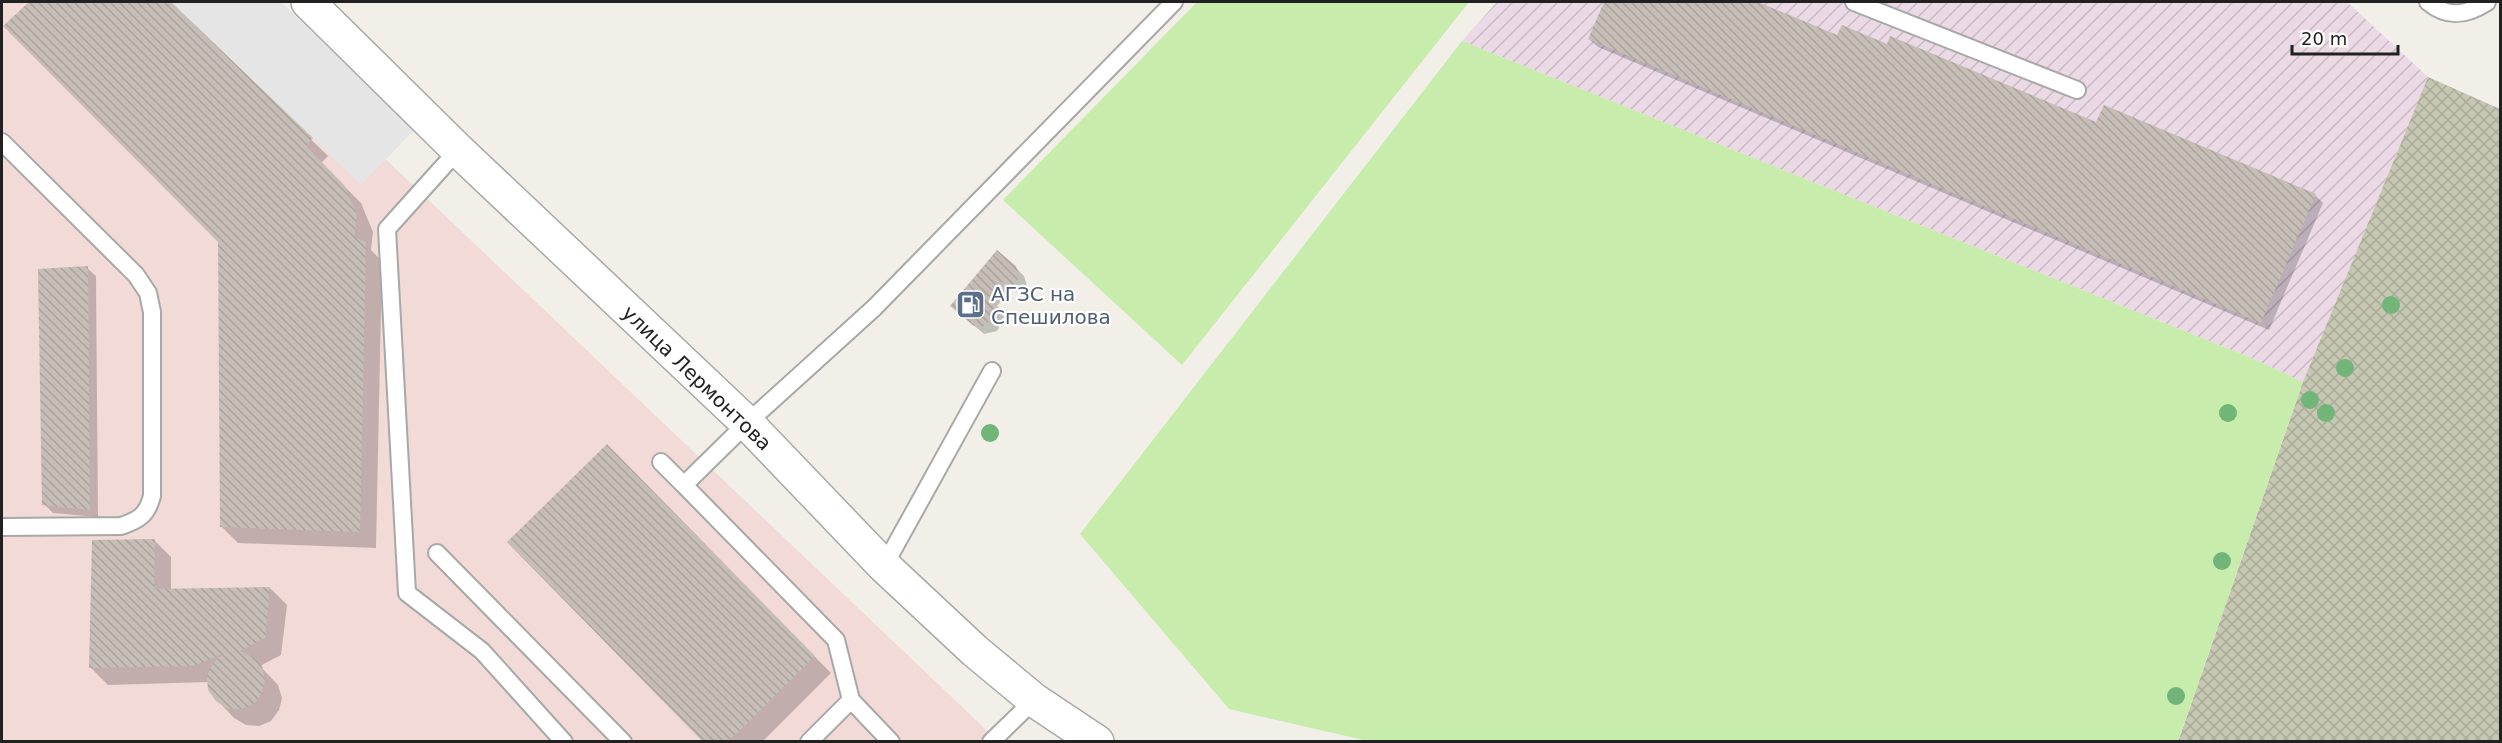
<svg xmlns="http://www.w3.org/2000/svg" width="2502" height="743" viewBox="0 0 2502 743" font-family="'DejaVu Sans',sans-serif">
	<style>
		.commercial { fill: #f2dad7 }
		.industrial { fill: url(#industrial-furrows) }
		.construction { fill: url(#construction-cross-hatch) }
		.grass { fill: #c7ecac }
		.parking { fill: #e5e5e5 }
		.shadow { fill: #0003 }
		.building { fill: url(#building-back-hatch) }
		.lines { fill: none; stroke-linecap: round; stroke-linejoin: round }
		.service-casing { stroke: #a8a8a8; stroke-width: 20 }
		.minor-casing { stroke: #a8a8a8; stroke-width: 36 }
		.service { stroke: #fff; stroke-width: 16 }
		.minor { stroke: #fff; stroke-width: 33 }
		.tree { fill: #71b578 }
		.labels { text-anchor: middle; stroke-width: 4.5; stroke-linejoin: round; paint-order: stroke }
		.service-label { font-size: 20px; fill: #4e5e75; stroke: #fff; text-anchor: start }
		.street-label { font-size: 20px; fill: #212121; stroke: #fff }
	</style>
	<defs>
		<pattern id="industrial-furrows" width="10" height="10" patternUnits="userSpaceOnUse" patternTransform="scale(1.5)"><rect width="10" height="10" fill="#ebd9e6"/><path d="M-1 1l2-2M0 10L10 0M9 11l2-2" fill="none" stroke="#c9bac5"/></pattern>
		<pattern id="construction-cross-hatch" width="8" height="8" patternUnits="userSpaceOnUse" patternTransform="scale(1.5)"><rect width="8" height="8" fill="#c5c7b2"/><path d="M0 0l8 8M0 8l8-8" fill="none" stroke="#a9ab99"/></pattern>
		<pattern id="building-back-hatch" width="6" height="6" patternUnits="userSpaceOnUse" patternTransform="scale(1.5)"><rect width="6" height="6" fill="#c6beb6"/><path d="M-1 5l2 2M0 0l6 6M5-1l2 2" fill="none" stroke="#aaa39c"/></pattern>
	</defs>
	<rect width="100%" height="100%" fill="#f1efe7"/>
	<!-- commercial -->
	<path class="commercial" d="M 2,2 L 220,2 L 998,741 L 2,741 Z"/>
	<!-- industrial -->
	<path class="industrial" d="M 1497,2 L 2347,2 L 2428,77 L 2303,382 L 2249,357 L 1462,41 Z"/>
	<!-- construction -->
	<path class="construction" d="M 2428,77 L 2500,109 L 2500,741 L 2178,742 L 2303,382 Z"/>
	<!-- grass -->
	<path class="grass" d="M 1197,2 L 1469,2 L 1182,365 L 1003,200 Z
		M 1462,41 L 2249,357 L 2303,382 L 2178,741 L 1368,741 L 1229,709 L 1080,534 Z"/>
	<!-- parking -->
	<path class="parking" d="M 171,2 L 281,2 L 414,130 L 361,185 Z"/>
	<!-- shadow -->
	<path class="shadow" d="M 31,2 L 169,2 L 328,156 L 321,163 L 361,203 L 373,232 L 371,250 L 382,261 L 376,548 L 238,543 L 221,526 L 220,241 L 5,27 Z
		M 1605,2 L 1754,2 L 1838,37 L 2315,195 L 2323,203 L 2269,330 L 1598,47 L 1589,39 Z
		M 1015,267 L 1024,276 L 1027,286 L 1022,293 L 1011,290 L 997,306 L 1003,312 L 1004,318 L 997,331 L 984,334 L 961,314 Z
		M 87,268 L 96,276 L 98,517 L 53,513 L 44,504 Z
		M 607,446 L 831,673 L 762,742 L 705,742 Z
		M 154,540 L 171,557 L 171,590 L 270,588 L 287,605 L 281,655 L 260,666 L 278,685 L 282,698 L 279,710 L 271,721 L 259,726 L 246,725 L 234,718 L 217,700 L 209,682 L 108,685 L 91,668 Z"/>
	<!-- building -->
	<path class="building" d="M 29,2 L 171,2 L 313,138 L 306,146 L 344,185 L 357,214 L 354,237 L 366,242 L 360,532 L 220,527 L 218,242 L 3,26 Z
		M 1604,2 L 1758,2 L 1837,35 L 1842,25 L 1887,44 L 1890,36 L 2096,122 L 2104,105 L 2316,194 L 2261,323 L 1588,39 Z
		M 997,250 L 1016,266 L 1020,277 L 1013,285 L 1002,282 L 989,297 L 995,302 L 994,318 L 982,327 L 974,326 L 950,306 Z
		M 88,266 L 90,510 L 42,505 L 38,269 Z
		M 607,444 L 815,656 L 728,742 L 703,742 L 507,542 Z
		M 155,539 L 154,589 L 270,587 L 265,638 L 240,651 L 253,657 L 262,666 L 265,680 L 262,693 L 254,704 L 241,709 L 228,709 L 216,701 L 208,690 L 207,676 L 212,664 L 223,654 L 193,666 L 89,668 L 92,540 Z"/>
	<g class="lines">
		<defs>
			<path id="service" d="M 1854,2 L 2077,90
				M 2428,2 C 2448,19 2467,15 2487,2
				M 2,142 L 136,275 L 148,293 L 152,312 L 152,496 C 147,515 139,520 121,526 L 2,527
				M 458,150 L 387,229 L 407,593 L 482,651 L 564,742
				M 661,462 L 684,485 L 747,423 L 874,308 L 1174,2
				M 684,485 L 836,640 L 851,700 L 809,742
				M 437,553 L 623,742
				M 884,566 L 992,371
				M 851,700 L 891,742
				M 991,742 L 1034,700"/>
			<path id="minor" d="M 308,2 L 458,150 L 747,423 L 884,566 L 975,651 L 1034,700 L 1097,742"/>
		</defs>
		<!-- service casing -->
		<use href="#service" class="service-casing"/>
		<!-- minor casing -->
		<use href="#minor" class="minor-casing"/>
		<!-- service -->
		<use href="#service" class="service"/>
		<!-- minor -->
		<use href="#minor" class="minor"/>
	</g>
	<!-- trees -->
	<g class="tree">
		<circle cx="2391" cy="305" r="9"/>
		<circle cx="2345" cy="368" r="9"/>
		<circle cx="2310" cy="400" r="9"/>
		<circle cx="2228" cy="413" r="9"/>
		<circle cx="2326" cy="413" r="9"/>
		<circle cx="990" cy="433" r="9"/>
		<circle cx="2222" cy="561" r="9"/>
		<circle cx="2176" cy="696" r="9"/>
	</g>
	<!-- icons -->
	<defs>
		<symbol id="fuel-square" viewBox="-11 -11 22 22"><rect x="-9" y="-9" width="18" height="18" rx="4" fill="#5c6f8a" stroke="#fff"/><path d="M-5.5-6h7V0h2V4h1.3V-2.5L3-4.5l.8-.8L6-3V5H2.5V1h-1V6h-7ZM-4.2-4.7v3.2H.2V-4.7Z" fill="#fff"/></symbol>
	</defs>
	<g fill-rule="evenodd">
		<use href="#fuel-square" x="954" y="288" width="33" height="33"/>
	</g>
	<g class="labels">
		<!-- service labels -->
		<g class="service-label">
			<text x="991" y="301">АГЗС на<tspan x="991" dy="23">Спешилова</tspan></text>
		</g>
		<!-- street labels -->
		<g class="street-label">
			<text transform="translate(697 378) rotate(44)" y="7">улица Лермонтова</text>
		</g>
	</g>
	<!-- border -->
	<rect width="2502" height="743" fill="none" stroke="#212121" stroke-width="6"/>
	<!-- scale -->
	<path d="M2292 45v9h106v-9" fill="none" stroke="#212121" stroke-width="3"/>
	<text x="2301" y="45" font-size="18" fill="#212121" stroke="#ffffff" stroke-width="4.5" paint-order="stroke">20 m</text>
</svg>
